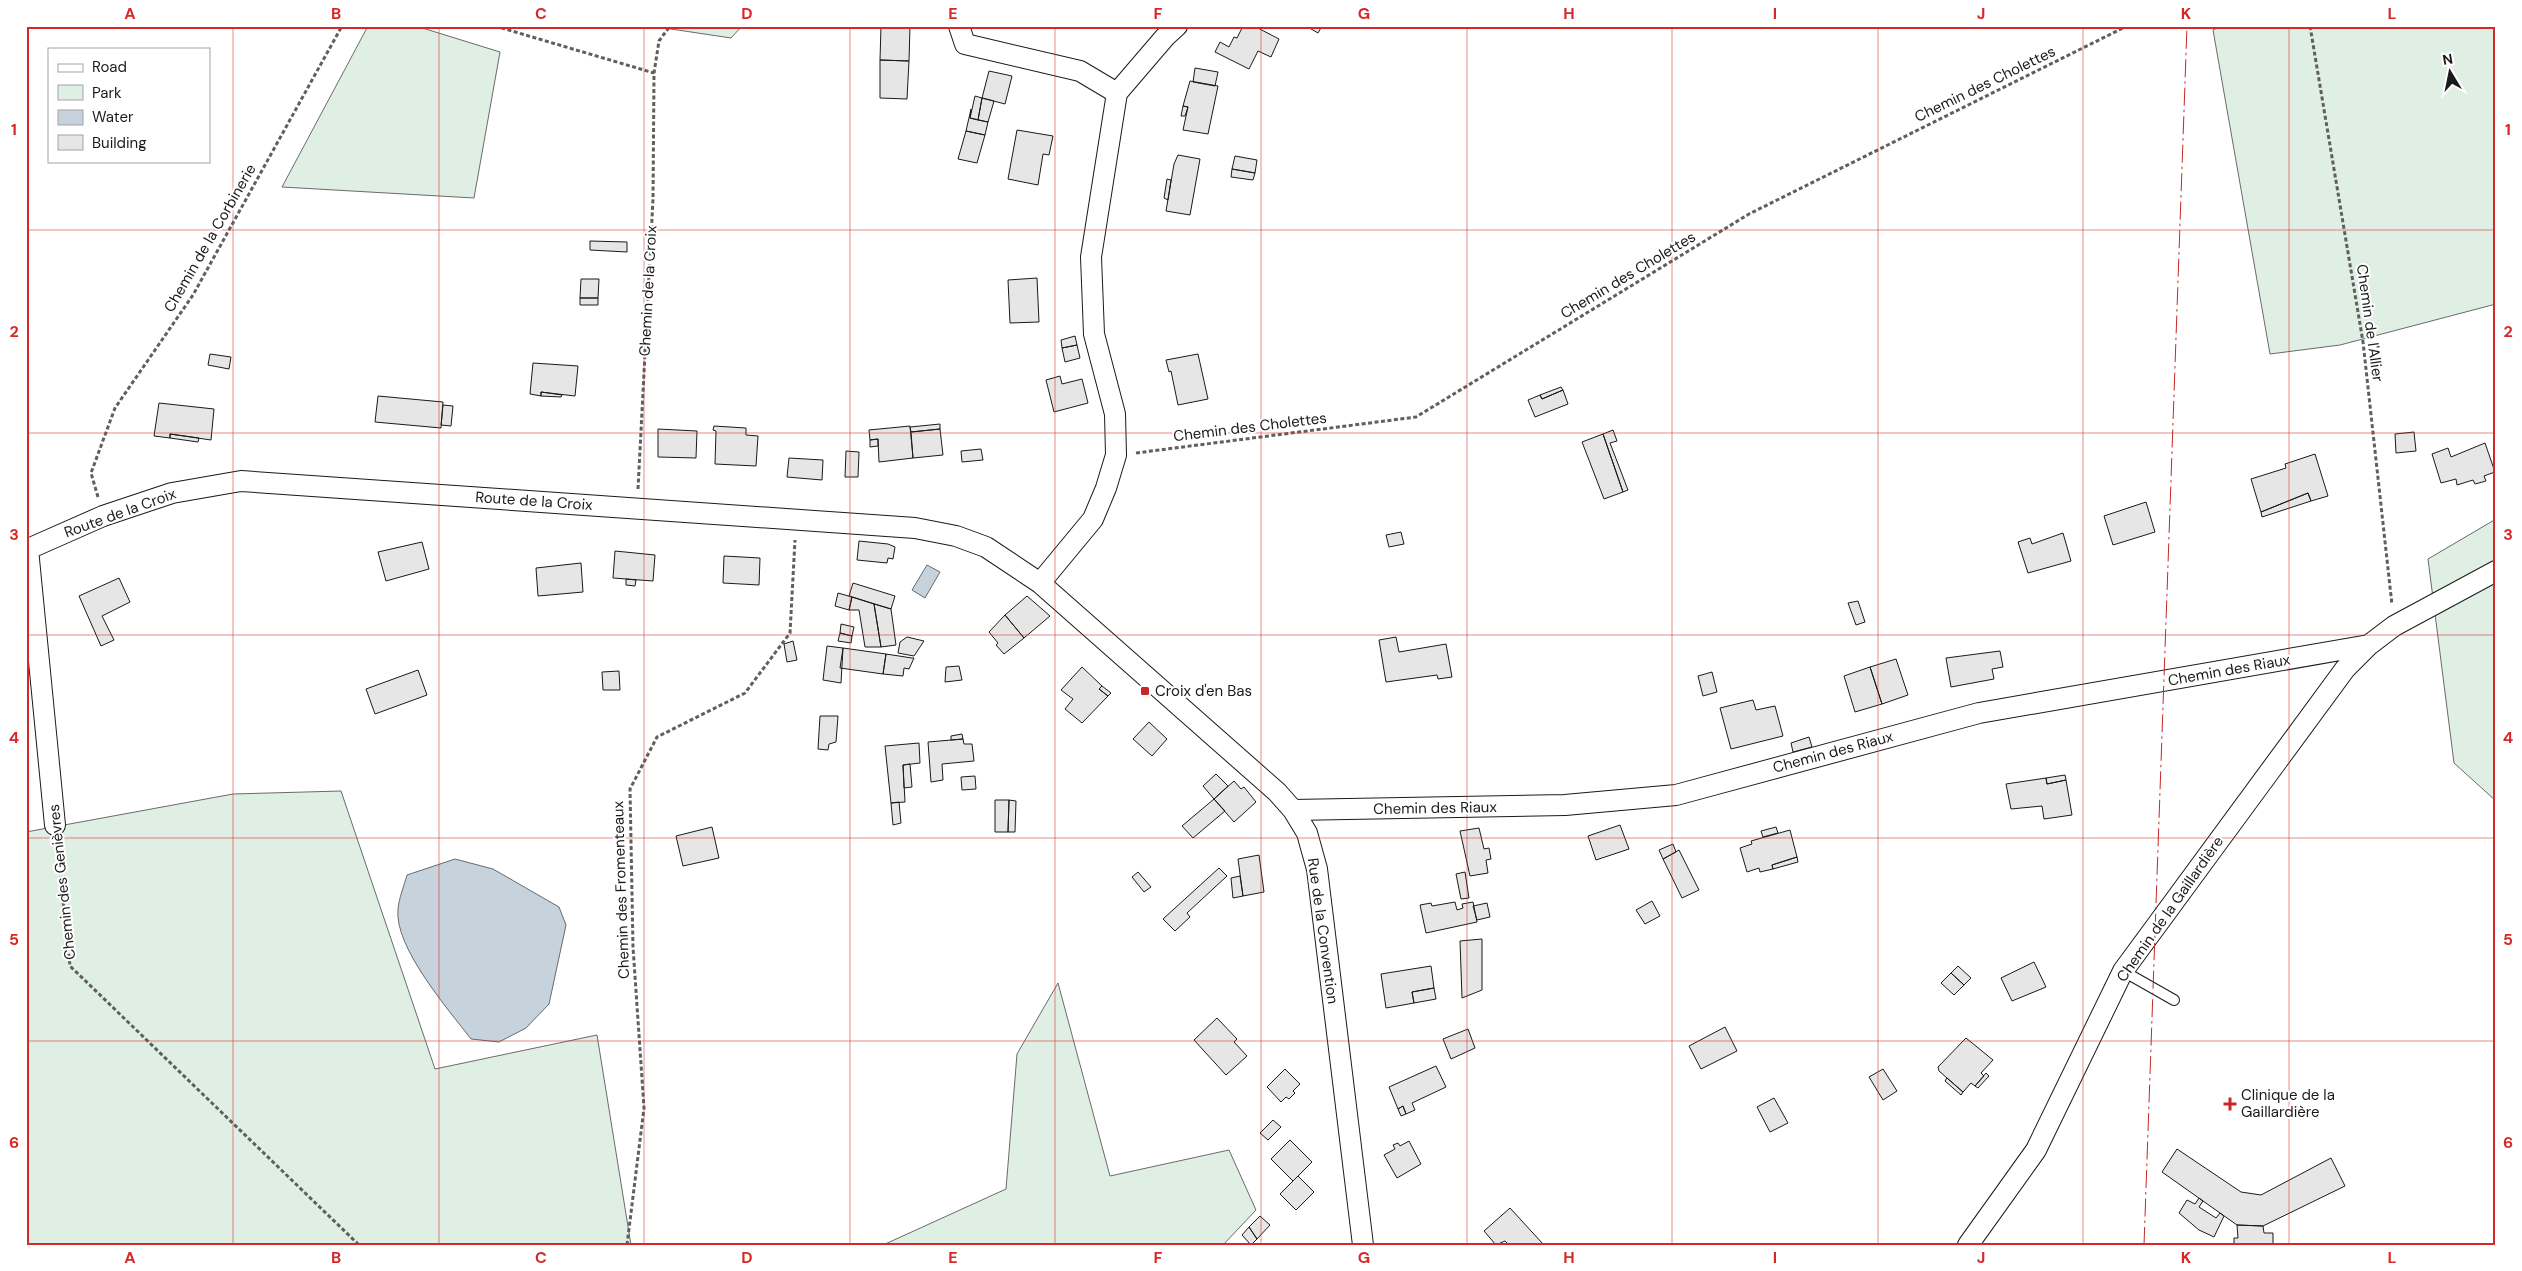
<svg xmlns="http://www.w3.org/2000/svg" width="2522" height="1271" viewBox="0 0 2522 1271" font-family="'DM Sans',sans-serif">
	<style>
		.green { fill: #e0efe3; stroke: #6a6a6a }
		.water { fill: #c6d2dc; stroke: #6a6a6a }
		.building { fill: #e6e6e6; stroke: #1a1a1a }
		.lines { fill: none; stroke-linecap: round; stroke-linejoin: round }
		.service-casing { stroke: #1a1a1a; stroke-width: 12 }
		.minor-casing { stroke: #1a1a1a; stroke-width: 22 }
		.path { stroke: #5f5f5f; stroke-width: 3; stroke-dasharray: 4 2.5; stroke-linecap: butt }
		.service { stroke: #fff; stroke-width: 10 }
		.minor { stroke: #fff; stroke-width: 20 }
		.power { stroke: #c62828; stroke-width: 1; stroke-dasharray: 18 4 2.5 4; stroke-linecap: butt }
		.grid { fill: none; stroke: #d62828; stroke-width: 1; stroke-opacity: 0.55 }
		.poi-dot { fill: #c62828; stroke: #fff; stroke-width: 2 }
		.labels { text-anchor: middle; stroke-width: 4; stroke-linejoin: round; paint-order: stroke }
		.street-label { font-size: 15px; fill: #1a1a1a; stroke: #fff }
		.poi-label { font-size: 15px; fill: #1a1a1a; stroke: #fff; text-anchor: start }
		.neatline { fill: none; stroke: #d62828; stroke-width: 2 }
		.grid-label { font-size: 16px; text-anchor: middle; font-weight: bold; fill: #d62828 }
	</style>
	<rect width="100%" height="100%" fill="#fff"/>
	<!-- green -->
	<path class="green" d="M 368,26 L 416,26 L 500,52 L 474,198 L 282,187 Z
		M 651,26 L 742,26 L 731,38 Z
		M 2222,26 L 2496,26 L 2496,304 L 2340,345 L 2270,354 L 2213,30 Z
		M 2496,519 L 2496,801 L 2454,763 L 2428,559 Z
		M 341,791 L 435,1069 L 597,1035 L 631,1245 L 26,1245 L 26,832 L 233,794 Z
		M 1058,983 L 1110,1176 L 1229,1150 L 1256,1210 L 1223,1245 L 883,1245 L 1006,1189 L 1017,1054 Z"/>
	<!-- water -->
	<path class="water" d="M 927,565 L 940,572 L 925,598 L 912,590 Z
		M 455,859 L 493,869 L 559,907 L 566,925 L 549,1004 L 526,1028 L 499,1042 L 471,1039 C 448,1009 394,947 398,909 C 399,898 404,886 407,875 Z"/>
	<!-- building -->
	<path class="building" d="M 881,26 L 910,26 L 909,61 L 880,60 Z
		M 1243,26 L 1254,26 L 1279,39 L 1271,57 L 1258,51 L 1249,69 L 1215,52 L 1220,42 L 1229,47 L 1234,37 L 1237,38 Z
		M 1306,26 L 1322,26 L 1318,33 Z
		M 880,60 L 909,61 L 907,99 L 880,98 Z
		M 1195,68 L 1218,72 L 1215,86 L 1193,82 Z
		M 989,71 L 1012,76 L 1005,104 L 982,98 Z
		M 1190,81 L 1218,86 L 1208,134 L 1183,130 L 1188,107 L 1183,106 Z
		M 975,96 L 982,98 L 978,120 L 970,118 Z
		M 982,98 L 994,101 L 988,122 L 978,120 Z
		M 1183,106 L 1188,107 L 1185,116 L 1181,116 Z
		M 971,109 L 970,118 L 988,122 L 985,135 L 966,131 Z
		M 1017,130 L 1053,136 L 1049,155 L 1043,154 L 1038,185 L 1008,179 Z
		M 966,131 L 985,135 L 977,163 L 958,159 Z
		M 1178,155 L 1200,159 L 1190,215 L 1166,211 L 1174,164 Z
		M 1235,156 L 1257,160 L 1255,173 L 1232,169 Z
		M 1232,169 L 1255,173 L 1253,180 L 1231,177 Z
		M 1167,179 L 1171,180 L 1168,200 L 1164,198 Z
		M 590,241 L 627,242 L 627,252 L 590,250 Z
		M 1037,278 L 1039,322 L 1010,323 L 1008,280 Z
		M 581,279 L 599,279 L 598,298 L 580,298 Z
		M 580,298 L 598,298 L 598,305 L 580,305 Z
		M 1075,336 L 1077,345 L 1062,348 L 1061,340 Z
		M 1077,345 L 1080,358 L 1065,362 L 1062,348 Z
		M 210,354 L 231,357 L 229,369 L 208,365 Z
		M 1198,354 L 1208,399 L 1178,405 L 1171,371 L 1169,372 L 1166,360 Z
		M 533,363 L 578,366 L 575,396 L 541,392 L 541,396 L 530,394 Z
		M 1060,376 L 1062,384 L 1082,379 L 1088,403 L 1054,412 L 1046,380 Z
		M 1561,387 L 1563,390 L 1542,399 L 1540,395 Z
		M 1563,390 L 1568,404 L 1535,417 L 1528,400 L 1540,395 L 1542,399 Z
		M 541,392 L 562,395 L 561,397 L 541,396 Z
		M 378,396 L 443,402 L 441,428 L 375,422 Z
		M 159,403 L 214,409 L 211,440 L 170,434 L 170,438 L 154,436 Z
		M 443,405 L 453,406 L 451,426 L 441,425 Z
		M 940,424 L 940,429 L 911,432 L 910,427 Z
		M 714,426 L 746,428 L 746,435 L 758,436 L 756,466 L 715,464 L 716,431 L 713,430 Z
		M 910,426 L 913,458 L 879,462 L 878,439 L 870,440 L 869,430 Z
		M 658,429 L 697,431 L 696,458 L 658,457 Z
		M 940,429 L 943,455 L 913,458 L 911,432 Z
		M 1613,430 L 1617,441 L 1610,443 L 1628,490 L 1623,492 L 1603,434 Z
		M 2414,432 L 2416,451 L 2396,453 L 2395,434 Z
		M 170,434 L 199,438 L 198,442 L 170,438 Z
		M 1603,434 L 1623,492 L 1604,499 L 1582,442 Z
		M 878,439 L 878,446 L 870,447 L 870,440 Z
		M 2485,443 L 2495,472 L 2484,476 L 2486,481 L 2475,484 L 2473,480 L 2457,485 L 2456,479 L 2441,483 L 2432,454 L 2448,448 L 2451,457 Z
		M 981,449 L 983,460 L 962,462 L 961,451 Z
		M 846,451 L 859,452 L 858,477 L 845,477 Z
		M 2315,454 L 2328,496 L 2311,501 L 2308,493 L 2261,512 L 2251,479 L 2286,468 L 2285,464 Z
		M 789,458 L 823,460 L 822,480 L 787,477 Z
		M 2308,493 L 2311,501 L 2262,517 L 2261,512 Z
		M 2146,502 L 2155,532 L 2113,545 L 2104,516 Z
		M 1401,532 L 1404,544 L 1389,547 L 1386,535 Z
		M 2063,533 L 2071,561 L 2028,573 L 2018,542 L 2030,538 L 2032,544 Z
		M 859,541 L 888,544 L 895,547 L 893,559 L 888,558 L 887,563 L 857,560 Z
		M 422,542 L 429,569 L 386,581 L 378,552 Z
		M 615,551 L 655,555 L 653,581 L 613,578 Z
		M 724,556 L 760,558 L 759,585 L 723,583 Z
		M 581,563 L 583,592 L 538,596 L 536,568 Z
		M 119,578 L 130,602 L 102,616 L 114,640 L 101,646 L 79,596 Z
		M 626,579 L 636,580 L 635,586 L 626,585 Z
		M 853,583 L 895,596 L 891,609 L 849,596 Z
		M 838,593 L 852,597 L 849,610 L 835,606 Z
		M 1027,596 L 1050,616 L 1024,638 L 1005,615 Z
		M 852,597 L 874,604 L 881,647 L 865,647 L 859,610 L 849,610 Z
		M 1858,601 L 1865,622 L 1856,625 L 1848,603 Z
		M 874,604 L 891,609 L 896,645 L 881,647 Z
		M 1005,615 L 1024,638 L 1004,654 L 996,645 L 998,643 L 989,632 Z
		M 841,624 L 854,627 L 852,636 L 840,633 Z
		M 840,633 L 852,636 L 851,643 L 838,641 Z
		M 907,637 L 924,641 L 914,656 L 898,653 L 900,642 Z
		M 1396,637 L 1399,652 L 1446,644 L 1452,677 L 1438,679 L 1437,675 L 1386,682 L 1379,640 Z
		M 793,641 L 797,660 L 787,662 L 784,644 Z
		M 827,646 L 843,648 L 841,683 L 823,680 Z
		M 843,648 L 886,654 L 883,674 L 840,668 Z
		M 2000,651 L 2003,667 L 1992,669 L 1994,679 L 1951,687 L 1946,658 Z
		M 886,654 L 912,658 L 914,658 L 909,669 L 904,668 L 903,676 L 883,674 Z
		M 1896,659 L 1908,695 L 1882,704 L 1870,667 Z
		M 959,666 L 962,680 L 945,682 L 946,667 Z
		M 1082,667 L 1102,686 L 1099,689 L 1108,696 L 1082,723 L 1065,709 L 1073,699 L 1061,690 Z
		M 1870,667 L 1882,704 L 1855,712 L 1844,676 Z
		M 418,670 L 427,695 L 375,714 L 366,689 Z
		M 619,671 L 620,690 L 603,690 L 602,672 Z
		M 1712,672 L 1717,692 L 1703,696 L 1698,676 Z
		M 1102,686 L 1111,693 L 1108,696 L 1099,689 Z
		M 1753,700 L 1756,710 L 1775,706 L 1783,736 L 1731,749 L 1720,708 Z
		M 820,716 L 838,716 L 836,742 L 829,744 L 828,750 L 818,749 Z
		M 1149,722 L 1167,739 L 1152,756 L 1133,739 Z
		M 962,734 L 963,739 L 951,740 L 951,736 Z
		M 1809,737 L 1812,747 L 1793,752 L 1791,743 Z
		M 963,739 L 964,744 L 972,744 L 974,761 L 942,764 L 943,780 L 931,782 L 928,742 Z
		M 919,743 L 920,763 L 903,765 L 905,802 L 891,803 L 885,746 Z
		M 910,764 L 912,787 L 904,788 L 903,765 Z
		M 1216,774 L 1228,786 L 1214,799 L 1203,786 Z
		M 2065,775 L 2066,780 L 2047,784 L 2046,778 Z
		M 975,776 L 976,789 L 962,790 L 961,777 Z
		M 2046,778 L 2047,784 L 2066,780 L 2072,815 L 2044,819 L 2042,806 L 2011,809 L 2006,784 Z
		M 1234,781 L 1241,789 L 1244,787 L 1256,802 L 1234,822 L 1214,799 Z
		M 1214,799 L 1225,811 L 1193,838 L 1182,826 Z
		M 995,800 L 1009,800 L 1008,832 L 995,832 Z
		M 1009,800 L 1016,801 L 1015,832 L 1008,832 Z
		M 899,802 L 901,823 L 893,825 L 891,803 Z
		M 1620,825 L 1629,849 L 1596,860 L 1588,836 Z
		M 712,827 L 719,858 L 683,866 L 676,836 Z
		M 1776,827 L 1778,833 L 1763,837 L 1761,831 Z
		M 1479,828 L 1484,849 L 1489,848 L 1491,859 L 1486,860 L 1488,873 L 1470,876 L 1460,831 Z
		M 1790,830 L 1797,857 L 1772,865 L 1773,869 L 1760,872 L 1759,868 L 1747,872 L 1740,848 L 1752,844 L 1751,841 Z
		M 1673,844 L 1676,852 L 1663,859 L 1659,850 Z
		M 1679,850 L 1699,890 L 1682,898 L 1663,859 Z
		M 1259,855 L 1264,892 L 1243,896 L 1238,859 Z
		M 1797,857 L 1798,862 L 1773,869 L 1772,865 Z
		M 1219,868 L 1227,876 L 1187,913 L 1190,917 L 1175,931 L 1163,919 Z
		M 1138,872 L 1151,887 L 1144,892 L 1132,877 Z
		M 1465,872 L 1469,898 L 1461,899 L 1456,874 Z
		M 1240,876 L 1243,896 L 1233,898 L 1231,878 Z
		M 1652,901 L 1660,916 L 1645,924 L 1636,910 Z
		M 1455,902 L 1457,910 L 1463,908 L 1462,904 L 1473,902 L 1477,922 L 1426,933 L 1420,905 L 1431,903 L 1432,906 Z
		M 1487,903 L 1490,917 L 1477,920 L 1473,906 Z
		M 1482,939 L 1482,990 L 1462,998 L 1460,941 Z
		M 2034,962 L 2046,987 L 2012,1001 L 2001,978 Z
		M 1431,966 L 1434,988 L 1412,992 L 1414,1003 L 1386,1008 L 1381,974 Z
		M 1958,966 L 1971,978 L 1964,985 L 1951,973 Z
		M 1951,973 L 1964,985 L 1954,995 L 1941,983 Z
		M 1434,988 L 1436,999 L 1414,1003 L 1412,992 Z
		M 1217,1018 L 1237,1039 L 1234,1042 L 1247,1056 L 1226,1075 L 1194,1040 Z
		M 1725,1027 L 1737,1051 L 1701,1069 L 1689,1046 Z
		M 1468,1029 L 1475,1048 L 1451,1059 L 1443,1039 Z
		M 1966,1038 L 1993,1060 L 1981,1073 L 1984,1076 L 1975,1086 L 1971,1083 L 1963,1092 L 1939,1071 L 1938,1067 Z
		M 1436,1066 L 1446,1087 L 1412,1103 L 1415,1110 L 1406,1114 L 1403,1106 L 1398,1109 L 1389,1087 Z
		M 1285,1069 L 1300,1084 L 1293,1091 L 1295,1093 L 1289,1099 L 1286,1097 L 1281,1102 L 1267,1087 Z
		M 1883,1069 L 1897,1091 L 1883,1100 L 1869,1077 Z
		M 1986,1073 L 1989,1076 L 1978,1088 L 1975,1086 Z
		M 1947,1078 L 1963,1092 L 1961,1095 L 1945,1081 Z
		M 1774,1098 L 1788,1123 L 1770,1132 L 1757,1107 Z
		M 1403,1106 L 1406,1114 L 1401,1116 L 1398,1109 Z
		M 1273,1120 L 1281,1127 L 1268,1140 L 1260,1133 Z
		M 1290,1140 L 1312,1162 L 1293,1181 L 1271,1159 Z
		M 1409,1141 L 1421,1164 L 1397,1178 L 1384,1155 L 1395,1149 L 1393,1145 L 1398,1143 L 1400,1146 Z
		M 2177,1149 L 2241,1192 L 2261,1195 L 2331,1158 L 2345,1186 L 2263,1226 L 2237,1225 L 2162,1172 Z
		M 1298,1176 L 1314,1192 L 1296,1210 L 1280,1194 Z
		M 2199,1198 L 2203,1201 L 2199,1207 L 2216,1218 L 2220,1213 L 2224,1216 L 2214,1237 L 2199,1230 L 2179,1213 L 2187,1200 L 2195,1204 Z
		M 1510,1208 L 1543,1244 L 1542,1245 L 1509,1245 L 1505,1241 L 1496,1245 L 1484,1231 Z
		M 1260,1216 L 1270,1225 L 1257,1239 L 1249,1227 Z
		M 2237,1225 L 2263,1226 L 2264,1233 L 2273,1233 L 2273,1245 L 2234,1245 L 2234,1238 L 2238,1238 Z
		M 1249,1227 L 1257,1239 L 1251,1245 L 1242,1235 Z"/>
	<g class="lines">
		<defs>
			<path id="service" d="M 2123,971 L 2174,1000"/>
			<path id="minor" d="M 959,26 L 965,44 L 1080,71 L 1117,93
				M 28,549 L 55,825
				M 26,550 L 103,516 L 172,493 L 241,481 L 915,528 L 956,536 L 986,547 L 1040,583 L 1277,792 L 1293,810 L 1307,833 L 1317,869 L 1363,1245
				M 1040,583 L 1093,519 L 1106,488 L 1116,455 L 1115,414 L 1094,334 L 1091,257 L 1117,93 L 1165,37 L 1177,26
				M 1293,810 L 1565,805 L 1676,795 L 1979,713 L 2369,645
				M 1968,1245 L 2036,1150 L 2123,971 L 2345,669 L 2369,645 L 2394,626 L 2496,571"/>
		</defs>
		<!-- service casing -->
		<use href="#service" class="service-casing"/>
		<!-- minor casing -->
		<use href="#minor" class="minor-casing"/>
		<!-- path -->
		<path class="path" d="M 495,26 L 654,73
			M 2310,26 L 2363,342 L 2392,605
			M 1136,453 L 1416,417 L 1749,214 L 2127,26
			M 638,489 L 653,199 L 654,73 L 659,41 L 670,26
			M 98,497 L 91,473 L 115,408 L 193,295 L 342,26
			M 57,844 L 70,966 L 359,1245
			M 627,1245 L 644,1108 L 633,947 L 630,789 L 657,737 L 745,693 L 790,633 L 795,540"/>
		<!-- service -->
		<use href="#service" class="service"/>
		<!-- minor -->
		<use href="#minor" class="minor"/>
		<!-- power -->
		<path class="power" d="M 2144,1245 L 2187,26"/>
	</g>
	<!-- grid -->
	<path class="grid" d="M 233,26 L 233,1245M 439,26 L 439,1245M 644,26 L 644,1245M 850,26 L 850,1245M 1055,26 L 1055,1245M 1261,26 L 1261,1245M 1467,26 L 1467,1245M 1672,26 L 1672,1245M 1878,26 L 1878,1245M 2083,26 L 2083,1245M 2289,26 L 2289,1245M 26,230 L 2496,230M 26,433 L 2496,433M 26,635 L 2496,635M 26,838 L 2496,838M 26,1041 L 2496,1041"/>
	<!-- markers -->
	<g class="poi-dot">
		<rect x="1140" y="686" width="10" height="10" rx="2.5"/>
		<path d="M2227.5 1096.5h5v5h5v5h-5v5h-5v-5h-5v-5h5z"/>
	</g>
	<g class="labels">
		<!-- street labels -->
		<g class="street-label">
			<text transform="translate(1985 84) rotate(-26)" y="5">Chemin des Cholettes</text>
			<text transform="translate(210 238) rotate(-60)" y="5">Chemin de la Corbinerie</text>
			<text transform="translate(1628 275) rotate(-31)" y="5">Chemin des Cholettes</text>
			<text transform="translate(648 291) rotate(-87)" y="5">Chemin de la Croix</text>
			<text transform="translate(2370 323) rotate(82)" y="5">Chemin de l'Allier</text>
			<text transform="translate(1250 427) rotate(-7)" y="5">Chemin des Cholettes</text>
			<text transform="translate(534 501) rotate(4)" y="5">Route de la Croix</text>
			<text transform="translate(120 513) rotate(-20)" y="5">Route de la Croix</text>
			<text transform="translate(2229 670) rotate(-10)" y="5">Chemin des Riaux</text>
			<text transform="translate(1833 752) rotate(-15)" y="5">Chemin des Riaux</text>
			<text transform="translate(1435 808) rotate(-1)" y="5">Chemin des Riaux</text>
			<text transform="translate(62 882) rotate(-96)" y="5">Chemin des Genièvres</text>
			<text transform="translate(621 890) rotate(-92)" y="5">Chemin des Fromenteaux</text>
			<text transform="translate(2170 909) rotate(-55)" y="5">Chemin de la Gaillardière</text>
			<text transform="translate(1323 931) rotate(82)" y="5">Rue de la Convention</text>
		</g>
		<!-- poi labels -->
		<g class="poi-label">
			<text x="1155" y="696">Croix d'en Bas</text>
			<text x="2241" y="1100">Clinique de la<tspan x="2241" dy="17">Gaillardière</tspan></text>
		</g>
	</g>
	<!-- border -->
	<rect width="2522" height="1271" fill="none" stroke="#ffffff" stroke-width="55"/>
	<!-- legend -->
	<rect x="48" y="48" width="162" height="115" fill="#ffffff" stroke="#a3a3a3"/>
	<rect x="58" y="64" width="25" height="8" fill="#ffffff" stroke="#a3a3a3"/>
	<text x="92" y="72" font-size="15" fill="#1a1a1a">Road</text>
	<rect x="58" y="85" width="25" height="15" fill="#e0efe3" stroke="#a3a3a3"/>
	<text x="92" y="98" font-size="15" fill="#1a1a1a">Park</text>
	<rect x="58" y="110" width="25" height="15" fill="#c6d2dc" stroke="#a3a3a3"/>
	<text x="92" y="122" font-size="15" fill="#1a1a1a">Water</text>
	<rect x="58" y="135" width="25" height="15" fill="#e6e6e6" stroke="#a3a3a3"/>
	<text x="92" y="148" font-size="15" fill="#1a1a1a">Building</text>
	<!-- north arrow -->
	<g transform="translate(2450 72) rotate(350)" stroke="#ffffff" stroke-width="4" paint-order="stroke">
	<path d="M0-4L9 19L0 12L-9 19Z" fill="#1a1a1a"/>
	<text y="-8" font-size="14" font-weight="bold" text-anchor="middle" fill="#1a1a1a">N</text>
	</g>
	<rect x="28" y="28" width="2466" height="1216" class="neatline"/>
	<g class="grid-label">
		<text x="130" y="19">A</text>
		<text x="336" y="19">B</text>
		<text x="541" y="19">C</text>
		<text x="747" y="19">D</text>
		<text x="953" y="19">E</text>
		<text x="1158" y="19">F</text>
		<text x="1364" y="19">G</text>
		<text x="1569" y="19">H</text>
		<text x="1775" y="19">I</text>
		<text x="1981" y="19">J</text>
		<text x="2186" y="19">K</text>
		<text x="2392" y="19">L</text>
		<text x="14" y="135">1</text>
		<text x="2508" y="135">1</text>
		<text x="14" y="337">2</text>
		<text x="2508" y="337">2</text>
		<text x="14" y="540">3</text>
		<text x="2508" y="540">3</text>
		<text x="14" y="743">4</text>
		<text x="2508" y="743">4</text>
		<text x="14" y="945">5</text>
		<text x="2508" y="945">5</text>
		<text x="14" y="1148">6</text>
		<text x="2508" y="1148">6</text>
		<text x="130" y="1263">A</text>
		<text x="336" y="1263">B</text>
		<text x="541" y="1263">C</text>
		<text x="747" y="1263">D</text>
		<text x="953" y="1263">E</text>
		<text x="1158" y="1263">F</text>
		<text x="1364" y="1263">G</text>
		<text x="1569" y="1263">H</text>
		<text x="1775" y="1263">I</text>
		<text x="1981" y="1263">J</text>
		<text x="2186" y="1263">K</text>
		<text x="2392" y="1263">L</text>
	</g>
</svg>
